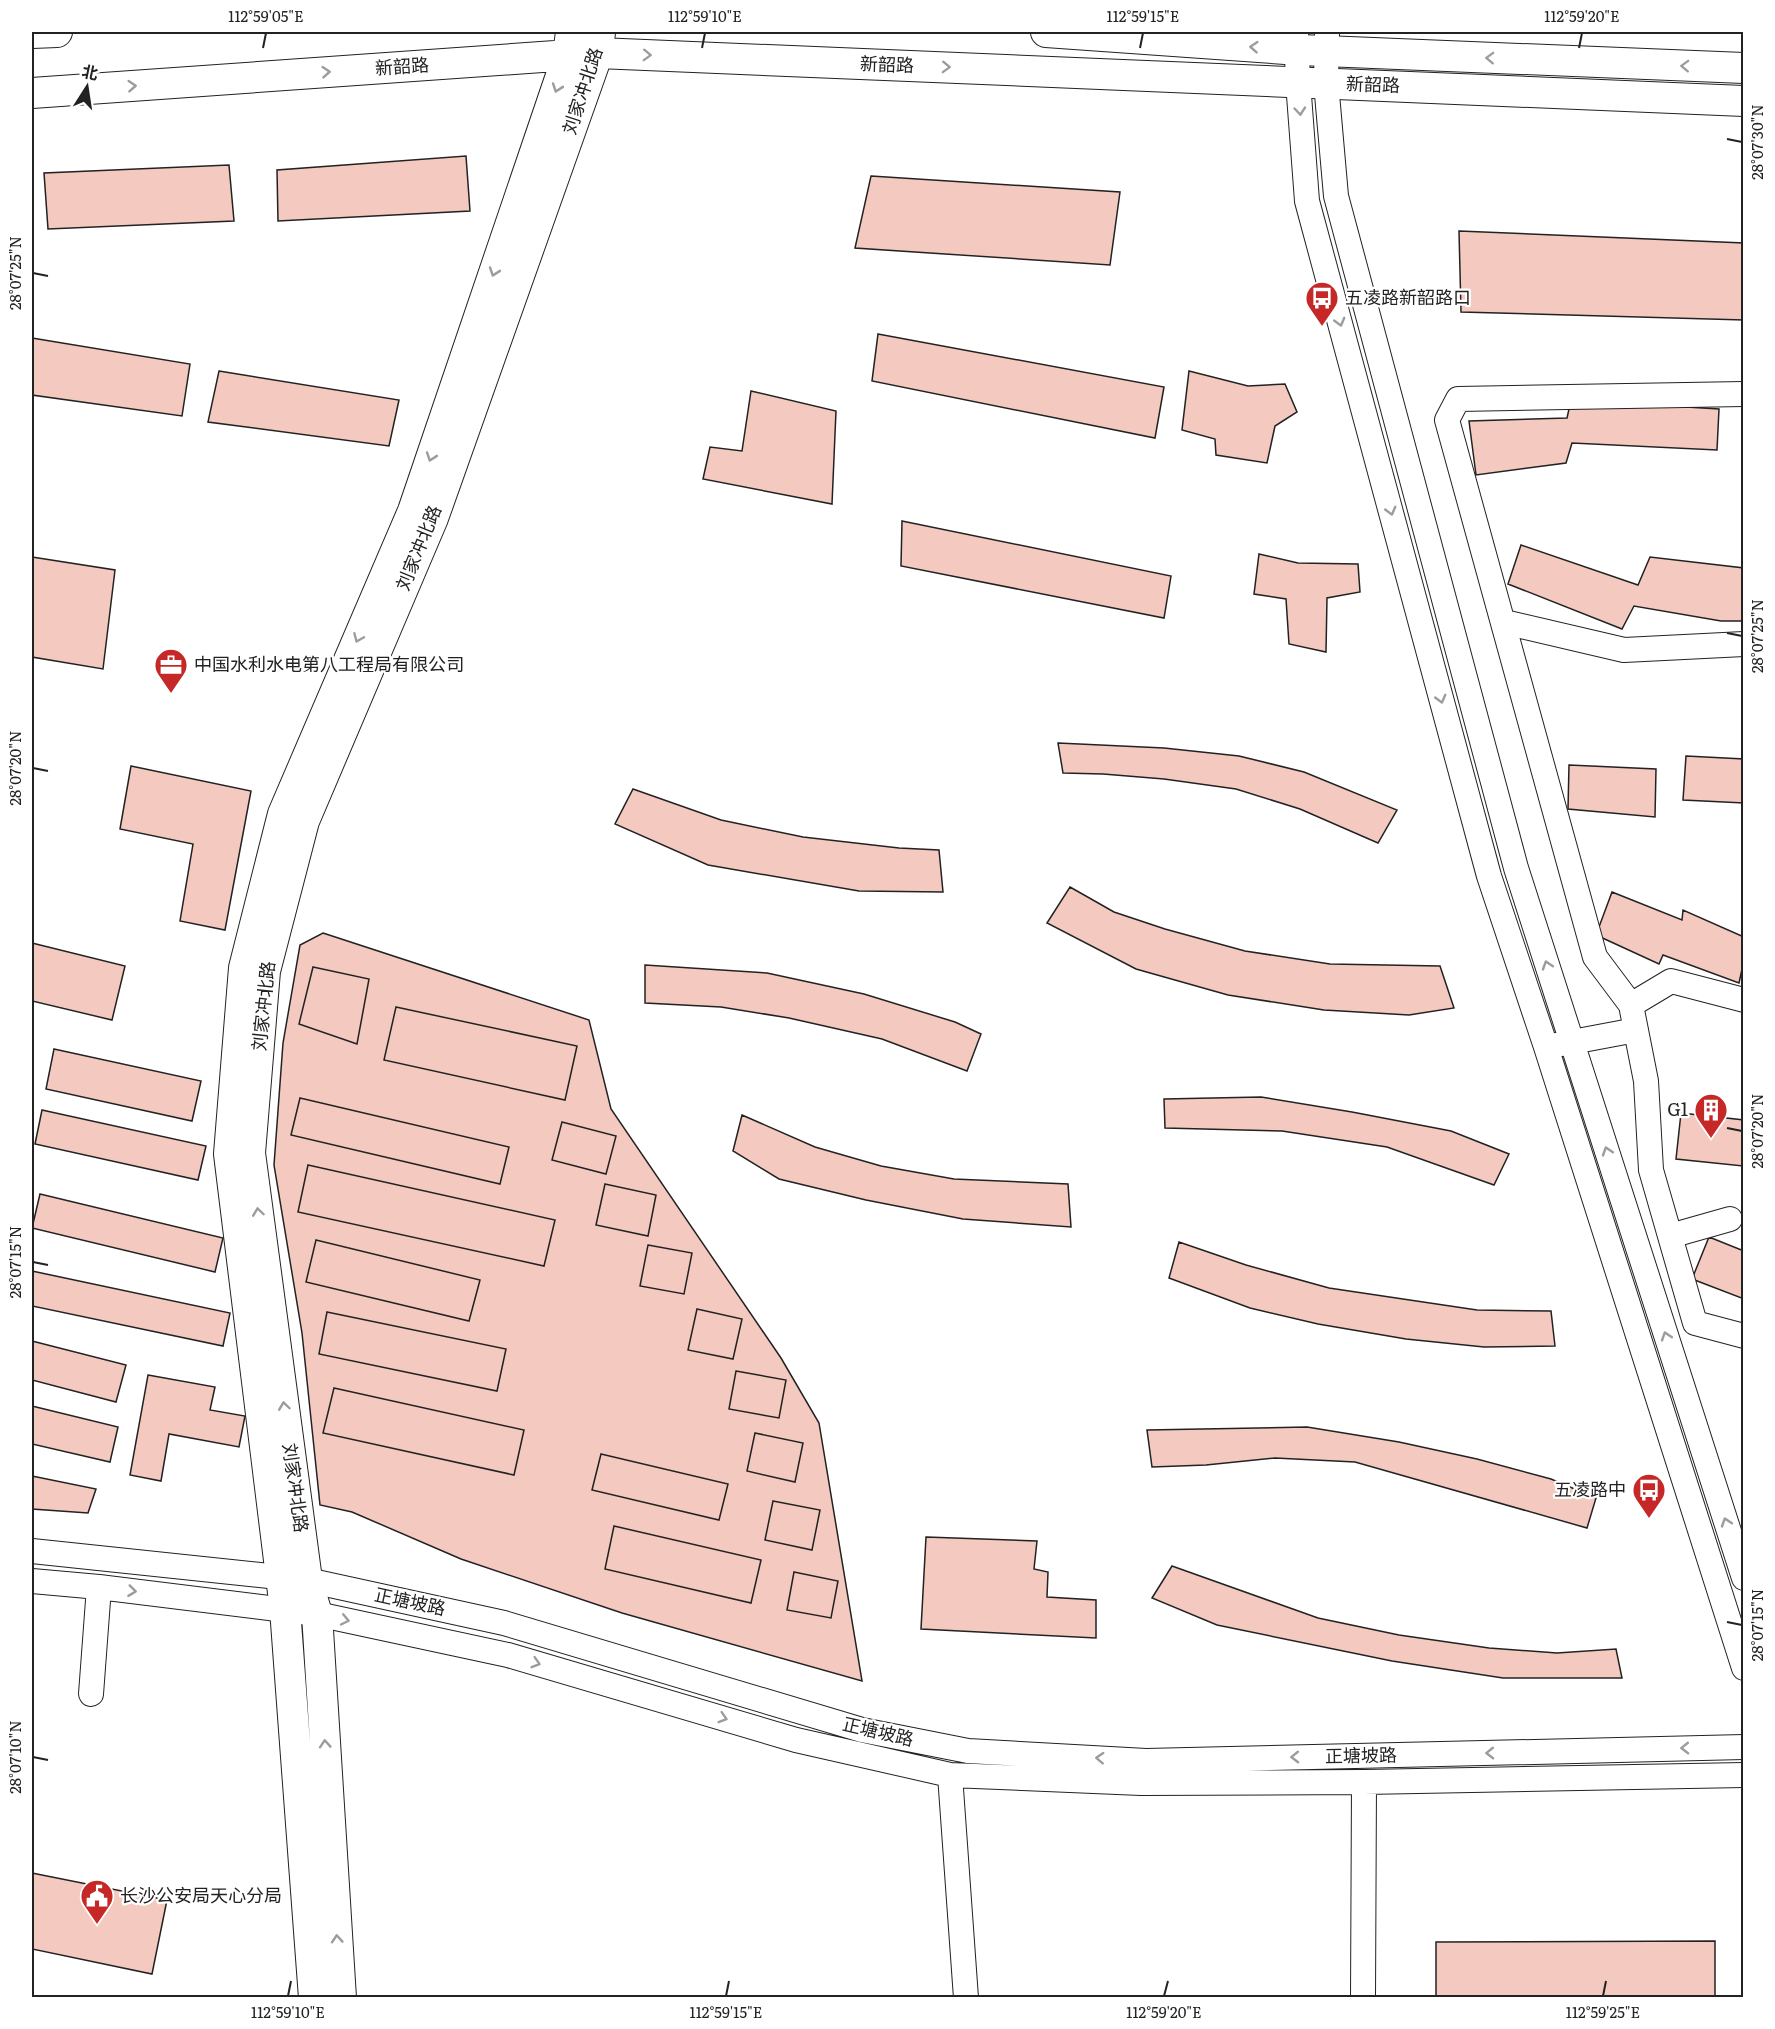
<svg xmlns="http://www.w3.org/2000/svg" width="1775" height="2029" viewBox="0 0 1775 2029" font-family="Literata,'Noto Sans SC',serif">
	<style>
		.building { fill: #f3c9c0; stroke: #222; stroke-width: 1.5 }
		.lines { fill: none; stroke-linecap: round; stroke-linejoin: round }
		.minor-casing { stroke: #222; stroke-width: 26 }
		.major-casing { stroke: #222; stroke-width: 32 }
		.minor { stroke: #fff; stroke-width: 24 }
		.major { stroke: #fff; stroke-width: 30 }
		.oneway { stroke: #9c9c9c }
		.ticks { fill: none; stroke: #222; stroke-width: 2 }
		.labels { text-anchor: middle; stroke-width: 4.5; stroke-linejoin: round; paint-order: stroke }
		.street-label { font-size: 18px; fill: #222; stroke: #fff }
		.poi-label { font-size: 18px; fill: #222; stroke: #fff; text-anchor: start }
		.neatline { fill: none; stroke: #222; stroke-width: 2 }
		.ticks-label { font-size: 15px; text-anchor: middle; fill: #222 }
	</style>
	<rect width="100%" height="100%" fill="#fff"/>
	<!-- building -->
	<path class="building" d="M 466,156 L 470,211 L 278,221 L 277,170 Z
		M 229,165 L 234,221 L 48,229 L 44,173 Z
		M 871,176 L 1120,192 L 1110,265 L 855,248 Z
		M 1459,231 L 1744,243 L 1744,320 L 1461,312 Z
		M 878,334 L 1164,387 L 1155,438 L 872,381 Z
		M 32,338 L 190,364 L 182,416 L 32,395 Z
		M 219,371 L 399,400 L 389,446 L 208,422 Z
		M 1189,371 L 1248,386 L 1285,384 L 1297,412 L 1275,426 L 1267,463 L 1216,455 L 1215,439 L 1182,430 Z
		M 751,391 L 836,411 L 832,504 L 703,479 L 710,447 L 742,451 Z
		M 1571,400 L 1719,409 L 1717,450 L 1572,443 L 1566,463 L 1476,475 L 1469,421 L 1567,418 Z
		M 902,521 L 1171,576 L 1164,618 L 901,566 Z
		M 1521,545 L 1638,585 L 1650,557 L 1744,568 L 1744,621 L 1721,621 L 1634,606 L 1622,629 L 1508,584 Z
		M 1259,554 L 1298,563 L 1358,564 L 1360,592 L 1327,598 L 1326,652 L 1289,644 L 1286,599 L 1254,594 Z
		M 32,557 L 115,570 L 103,669 L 32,657 Z
		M 1058,743 L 1164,748 L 1239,756 L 1304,772 L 1397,810 L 1378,843 L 1300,809 L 1236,789 L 1164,779 L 1103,774 L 1063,773 Z
		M 1686,756 L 1744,759 L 1744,803 L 1683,800 Z
		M 1569,765 L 1656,769 L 1655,817 L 1568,809 Z
		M 131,766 L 251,791 L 225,930 L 180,921 L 193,844 L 120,829 Z
		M 633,789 L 721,820 L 803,837 L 899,848 L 939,850 L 943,892 L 859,891 L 708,865 L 615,824 Z
		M 1070,887 L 1114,912 L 1165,929 L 1245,951 L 1330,964 L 1440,966 L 1454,1008 L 1409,1015 L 1324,1010 L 1228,995 L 1136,969 L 1047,923 Z
		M 1612,892 L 1682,920 L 1683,910 L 1744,937 L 1744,960 L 1739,983 L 1663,955 L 1659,964 L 1596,935 Z
		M 323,933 L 589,1020 L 611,1109 L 781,1358 L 819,1423 L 862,1681 L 622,1613 L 461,1559 L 352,1512 L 320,1505 L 302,1333 L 274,1165 L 283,1043 L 300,945 Z
		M 32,943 L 125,966 L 112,1020 L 32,1001 Z
		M 645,965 L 767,973 L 864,994 L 955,1022 L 981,1034 L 967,1071 L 882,1039 L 789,1018 L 721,1007 L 645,1003 Z
		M 313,967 L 369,979 L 357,1044 L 299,1024 Z
		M 396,1007 L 577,1046 L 565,1100 L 384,1060 Z
		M 54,1049 L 201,1081 L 192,1121 L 46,1089 Z
		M 1261,1097 L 1352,1112 L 1451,1131 L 1509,1154 L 1494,1185 L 1387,1147 L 1282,1131 L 1165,1128 L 1164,1099 Z
		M 300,1098 L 509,1147 L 500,1184 L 291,1135 Z
		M 42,1110 L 206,1146 L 198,1180 L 35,1144 Z
		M 1681,1113 L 1744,1120 L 1743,1166 L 1676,1159 Z
		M 742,1115 L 815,1147 L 881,1166 L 954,1179 L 1068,1184 L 1071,1227 L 963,1219 L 866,1200 L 779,1179 L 733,1151 Z
		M 562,1122 L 616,1136 L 606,1174 L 552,1160 Z
		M 308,1165 L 555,1220 L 544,1266 L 298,1212 Z
		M 605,1184 L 656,1195 L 648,1236 L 596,1225 Z
		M 40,1194 L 223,1238 L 215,1272 L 32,1228 Z
		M 1709,1237 L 1744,1251 L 1744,1299 L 1692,1279 Z
		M 316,1240 L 480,1280 L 469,1321 L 306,1282 Z
		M 1179,1242 L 1246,1265 L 1329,1288 L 1477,1310 L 1551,1311 L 1555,1346 L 1484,1347 L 1406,1339 L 1318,1324 L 1250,1308 L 1169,1278 Z
		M 648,1245 L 692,1253 L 684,1294 L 640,1286 Z
		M 32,1271 L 230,1313 L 223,1346 L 32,1306 Z
		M 697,1309 L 742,1319 L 733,1359 L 688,1350 Z
		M 327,1312 L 506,1349 L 497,1391 L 319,1354 Z
		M 32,1341 L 126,1365 L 116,1402 L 32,1380 Z
		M 736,1371 L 786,1380 L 779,1418 L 729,1409 Z
		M 148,1375 L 215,1387 L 210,1410 L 245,1416 L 239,1447 L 169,1434 L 161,1481 L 130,1475 Z
		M 334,1388 L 524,1430 L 514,1475 L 323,1433 Z
		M 32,1406 L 118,1427 L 110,1462 L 32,1444 Z
		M 1307,1427 L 1399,1442 L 1477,1459 L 1551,1479 L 1596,1498 L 1587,1528 L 1355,1462 L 1275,1458 L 1206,1465 L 1152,1467 L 1147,1430 Z
		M 755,1433 L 803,1443 L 795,1482 L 747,1471 Z
		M 601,1454 L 728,1484 L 719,1520 L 592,1490 Z
		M 32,1476 L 96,1489 L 88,1513 L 32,1509 Z
		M 773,1501 L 820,1510 L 812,1550 L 765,1540 Z
		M 614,1526 L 761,1560 L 751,1603 L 605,1569 Z
		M 926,1537 L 1037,1541 L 1034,1569 L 1048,1572 L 1047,1597 L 1096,1600 L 1096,1638 L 921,1629 Z
		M 1172,1566 L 1318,1618 L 1399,1635 L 1489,1648 L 1557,1653 L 1616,1649 L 1622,1678 L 1503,1678 L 1392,1661 L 1217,1625 L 1152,1598 Z
		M 794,1572 L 838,1581 L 831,1618 L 787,1610 Z
		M 32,1873 L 167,1900 L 152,1974 L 32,1949 Z
		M 1715,1941 L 1715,1998 L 1436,1998 L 1436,1942 Z"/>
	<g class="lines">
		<defs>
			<path id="minor" d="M 1296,32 L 1298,82 L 1307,201 L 1489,876 L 1546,1047 L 1744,1668
				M 1327,32 L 1326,83 L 1336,196 L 1516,868 L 1744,1578
				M 1744,394 L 1458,399 L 1447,420 L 1595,957 L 1631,1005 L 1646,1081 L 1651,1170 L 1695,1323 L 1744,1336
				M 1504,622 L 1624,650 L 1744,644
				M 1631,1005 L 1671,981 L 1744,1000
				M 1556,1045 L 1636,1030
				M 1670,1236 L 1730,1219
				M 32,1551 L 307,1580 L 504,1623 L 862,1730 L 968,1751 L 1146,1761 L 1744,1747
				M 32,1581 L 99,1587 L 317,1614 L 508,1655 L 796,1740 L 950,1775 L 1141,1783 L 1364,1782 L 1744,1775
				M 91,1694 L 99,1587
				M 950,1775 L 966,1998
				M 1363,1998 L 1364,1782"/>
			<path id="major" d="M 1046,32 L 1300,50 L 1744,68
				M 32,33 L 57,32
				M 32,93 L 598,53 L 1744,101
				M 314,1998 L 285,1609 L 229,1154 L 244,968 L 283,814 L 413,511 L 568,55 L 571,32
				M 341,1998 L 317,1614 L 307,1580 L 250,1153 L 265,971 L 304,821 L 433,518 L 598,53 L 600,32"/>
		</defs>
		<!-- minor casing -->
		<use href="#minor" class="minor-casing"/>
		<!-- major casing -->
		<use href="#major" class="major-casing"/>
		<!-- minor -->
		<use href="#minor" class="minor"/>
		<!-- major -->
		<use href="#major" class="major"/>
	</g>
	<!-- one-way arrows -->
	<defs><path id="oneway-chevron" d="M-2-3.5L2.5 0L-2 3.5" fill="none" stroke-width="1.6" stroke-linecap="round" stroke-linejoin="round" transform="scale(1.5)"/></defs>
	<g class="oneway">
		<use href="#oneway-chevron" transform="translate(1254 47) rotate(-176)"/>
		<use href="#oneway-chevron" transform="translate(647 55) rotate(2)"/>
		<use href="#oneway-chevron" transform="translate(1490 58) rotate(-178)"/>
		<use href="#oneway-chevron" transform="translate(1685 66) rotate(-178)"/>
		<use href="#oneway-chevron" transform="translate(946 67) rotate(2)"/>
		<use href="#oneway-chevron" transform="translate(326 72) rotate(-4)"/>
		<use href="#oneway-chevron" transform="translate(132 86) rotate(-4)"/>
		<use href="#oneway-chevron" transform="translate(557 88) rotate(109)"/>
		<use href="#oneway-chevron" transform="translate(1300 111) rotate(85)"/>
		<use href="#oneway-chevron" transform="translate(494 272) rotate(109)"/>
		<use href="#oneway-chevron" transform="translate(1340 322) rotate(75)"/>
		<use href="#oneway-chevron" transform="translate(431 457) rotate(109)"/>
		<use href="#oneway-chevron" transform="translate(1391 511) rotate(75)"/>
		<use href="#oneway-chevron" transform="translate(358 638) rotate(113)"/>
		<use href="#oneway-chevron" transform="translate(1441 699) rotate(75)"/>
		<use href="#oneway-chevron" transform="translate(1547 965) rotate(-108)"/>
		<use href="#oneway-chevron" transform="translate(1607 1151) rotate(-108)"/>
		<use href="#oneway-chevron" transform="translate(258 1212) rotate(-98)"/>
		<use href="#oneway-chevron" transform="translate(1666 1336) rotate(-108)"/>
		<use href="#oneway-chevron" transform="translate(284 1406) rotate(-98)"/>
		<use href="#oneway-chevron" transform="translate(1726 1522) rotate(-108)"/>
		<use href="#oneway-chevron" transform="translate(132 1591) rotate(7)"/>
		<use href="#oneway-chevron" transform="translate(345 1620) rotate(12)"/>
		<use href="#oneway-chevron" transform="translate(536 1663) rotate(17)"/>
		<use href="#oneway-chevron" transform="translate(723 1718) rotate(17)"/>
		<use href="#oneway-chevron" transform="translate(325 1744) rotate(-94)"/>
		<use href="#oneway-chevron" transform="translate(1685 1748) rotate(179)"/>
		<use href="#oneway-chevron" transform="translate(1490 1753) rotate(179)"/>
		<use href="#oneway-chevron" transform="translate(1295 1757) rotate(179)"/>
		<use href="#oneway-chevron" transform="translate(1100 1758) rotate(-177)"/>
		<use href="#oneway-chevron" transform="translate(337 1939) rotate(-94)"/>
	</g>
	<!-- ticks -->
	<path class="ticks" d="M 263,48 L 266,33M 702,48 L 705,33M 1140,48 L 1143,33M 1579,48 L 1582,33M 1727,139 L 1742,142M 33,273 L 48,276M 1727,633 L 1742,636M 33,768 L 48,771M 1727,1128 L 1742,1131M 33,1262 L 48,1265M 1727,1622 L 1742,1625M 33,1757 L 48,1760M 288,1996 L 291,1981M 726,1996 L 729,1981M 1164,1996 L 1168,1981M 1603,1996 L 1606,1981"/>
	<!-- icons -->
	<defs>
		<symbol id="bus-pin" viewBox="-11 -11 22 30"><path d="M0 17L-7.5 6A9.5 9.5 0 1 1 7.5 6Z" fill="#c62828" stroke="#fff"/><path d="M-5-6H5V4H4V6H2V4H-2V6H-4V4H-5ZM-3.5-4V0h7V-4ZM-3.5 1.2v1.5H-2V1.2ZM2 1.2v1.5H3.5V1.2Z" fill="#fff"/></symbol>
		<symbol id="office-pin" viewBox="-11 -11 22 30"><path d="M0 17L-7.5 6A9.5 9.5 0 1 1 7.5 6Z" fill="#c62828" stroke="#fff"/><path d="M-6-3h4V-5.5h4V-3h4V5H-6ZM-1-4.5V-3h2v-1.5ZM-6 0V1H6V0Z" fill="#fff"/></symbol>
		<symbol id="building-pin" viewBox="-11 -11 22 30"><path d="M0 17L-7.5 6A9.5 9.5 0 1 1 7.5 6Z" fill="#c62828" stroke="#fff"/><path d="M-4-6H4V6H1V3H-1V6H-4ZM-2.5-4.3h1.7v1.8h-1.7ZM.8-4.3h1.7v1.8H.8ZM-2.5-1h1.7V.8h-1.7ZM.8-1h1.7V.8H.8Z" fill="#fff"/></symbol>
		<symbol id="civic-pin" viewBox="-11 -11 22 30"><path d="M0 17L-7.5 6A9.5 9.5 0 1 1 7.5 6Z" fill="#c62828" stroke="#fff"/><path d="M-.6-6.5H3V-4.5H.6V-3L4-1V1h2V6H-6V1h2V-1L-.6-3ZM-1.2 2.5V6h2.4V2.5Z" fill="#fff"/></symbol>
	</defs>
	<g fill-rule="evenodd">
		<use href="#bus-pin" x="1303" y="279" width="38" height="52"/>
		<use href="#office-pin" x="152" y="646" width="38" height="52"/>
		<use href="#building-pin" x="1692" y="1091" width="38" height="52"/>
		<use href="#bus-pin" x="1630" y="1471" width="38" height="52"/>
		<use href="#civic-pin" x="78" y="1877" width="38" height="52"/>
	</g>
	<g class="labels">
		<!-- street labels -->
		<g class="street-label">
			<text transform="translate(887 65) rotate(2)" y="6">新韶路</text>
			<text transform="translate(402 67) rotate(-4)" y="6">新韶路</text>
			<text transform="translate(1373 85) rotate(2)" y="6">新韶路</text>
			<text transform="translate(583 91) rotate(-72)" y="6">刘家冲北路</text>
			<text transform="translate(419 548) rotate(-68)" y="6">刘家冲北路</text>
			<text transform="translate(264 1006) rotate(-84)" y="6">刘家冲北路</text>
			<text transform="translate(295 1488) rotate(82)" y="6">刘家冲北路</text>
			<text transform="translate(410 1602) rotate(12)" y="6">正塘坡路</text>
			<text transform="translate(878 1732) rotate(13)" y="6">正塘坡路</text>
			<text transform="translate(1361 1756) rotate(-1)" y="6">正塘坡路</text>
		</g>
		<!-- poi labels -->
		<g class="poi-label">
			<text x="1345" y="304">五凌路新韶路口</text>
			<text x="194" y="671">中国水利水电第八工程局有限公司</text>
			<text x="1688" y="1116" text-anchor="end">G1</text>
			<text x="1626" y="1496" text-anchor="end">五凌路中</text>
			<text x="120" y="1902">长沙公安局天心分局</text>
		</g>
	</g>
	<!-- border -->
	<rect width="1775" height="2029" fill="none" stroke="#ffffff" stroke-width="66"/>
	<!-- north arrow -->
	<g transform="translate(87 87) rotate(12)" stroke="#ffffff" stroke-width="4.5" paint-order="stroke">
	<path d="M0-4.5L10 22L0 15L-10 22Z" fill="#222222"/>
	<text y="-9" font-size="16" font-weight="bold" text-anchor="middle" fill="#222222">北</text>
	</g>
	<rect x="33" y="33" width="1709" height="1963" class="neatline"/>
	<g class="ticks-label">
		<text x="266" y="22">112°59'05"E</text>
		<text x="705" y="22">112°59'10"E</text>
		<text x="1143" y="22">112°59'15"E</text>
		<text x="1582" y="22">112°59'20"E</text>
		<text transform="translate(1758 142) rotate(-90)" y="5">28°07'30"N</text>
		<text transform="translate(16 273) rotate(-90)" y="5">28°07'25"N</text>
		<text transform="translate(1758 636) rotate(-90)" y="5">28°07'25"N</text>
		<text transform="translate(16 768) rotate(-90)" y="5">28°07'20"N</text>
		<text transform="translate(1758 1131) rotate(-90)" y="5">28°07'20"N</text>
		<text transform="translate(16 1262) rotate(-90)" y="5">28°07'15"N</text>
		<text transform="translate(1758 1625) rotate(-90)" y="5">28°07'15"N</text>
		<text transform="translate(16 1757) rotate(-90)" y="5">28°07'10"N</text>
		<text x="288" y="2018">112°59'10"E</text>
		<text x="726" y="2018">112°59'15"E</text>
		<text x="1164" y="2018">112°59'20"E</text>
		<text x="1603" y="2018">112°59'25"E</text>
	</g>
</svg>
